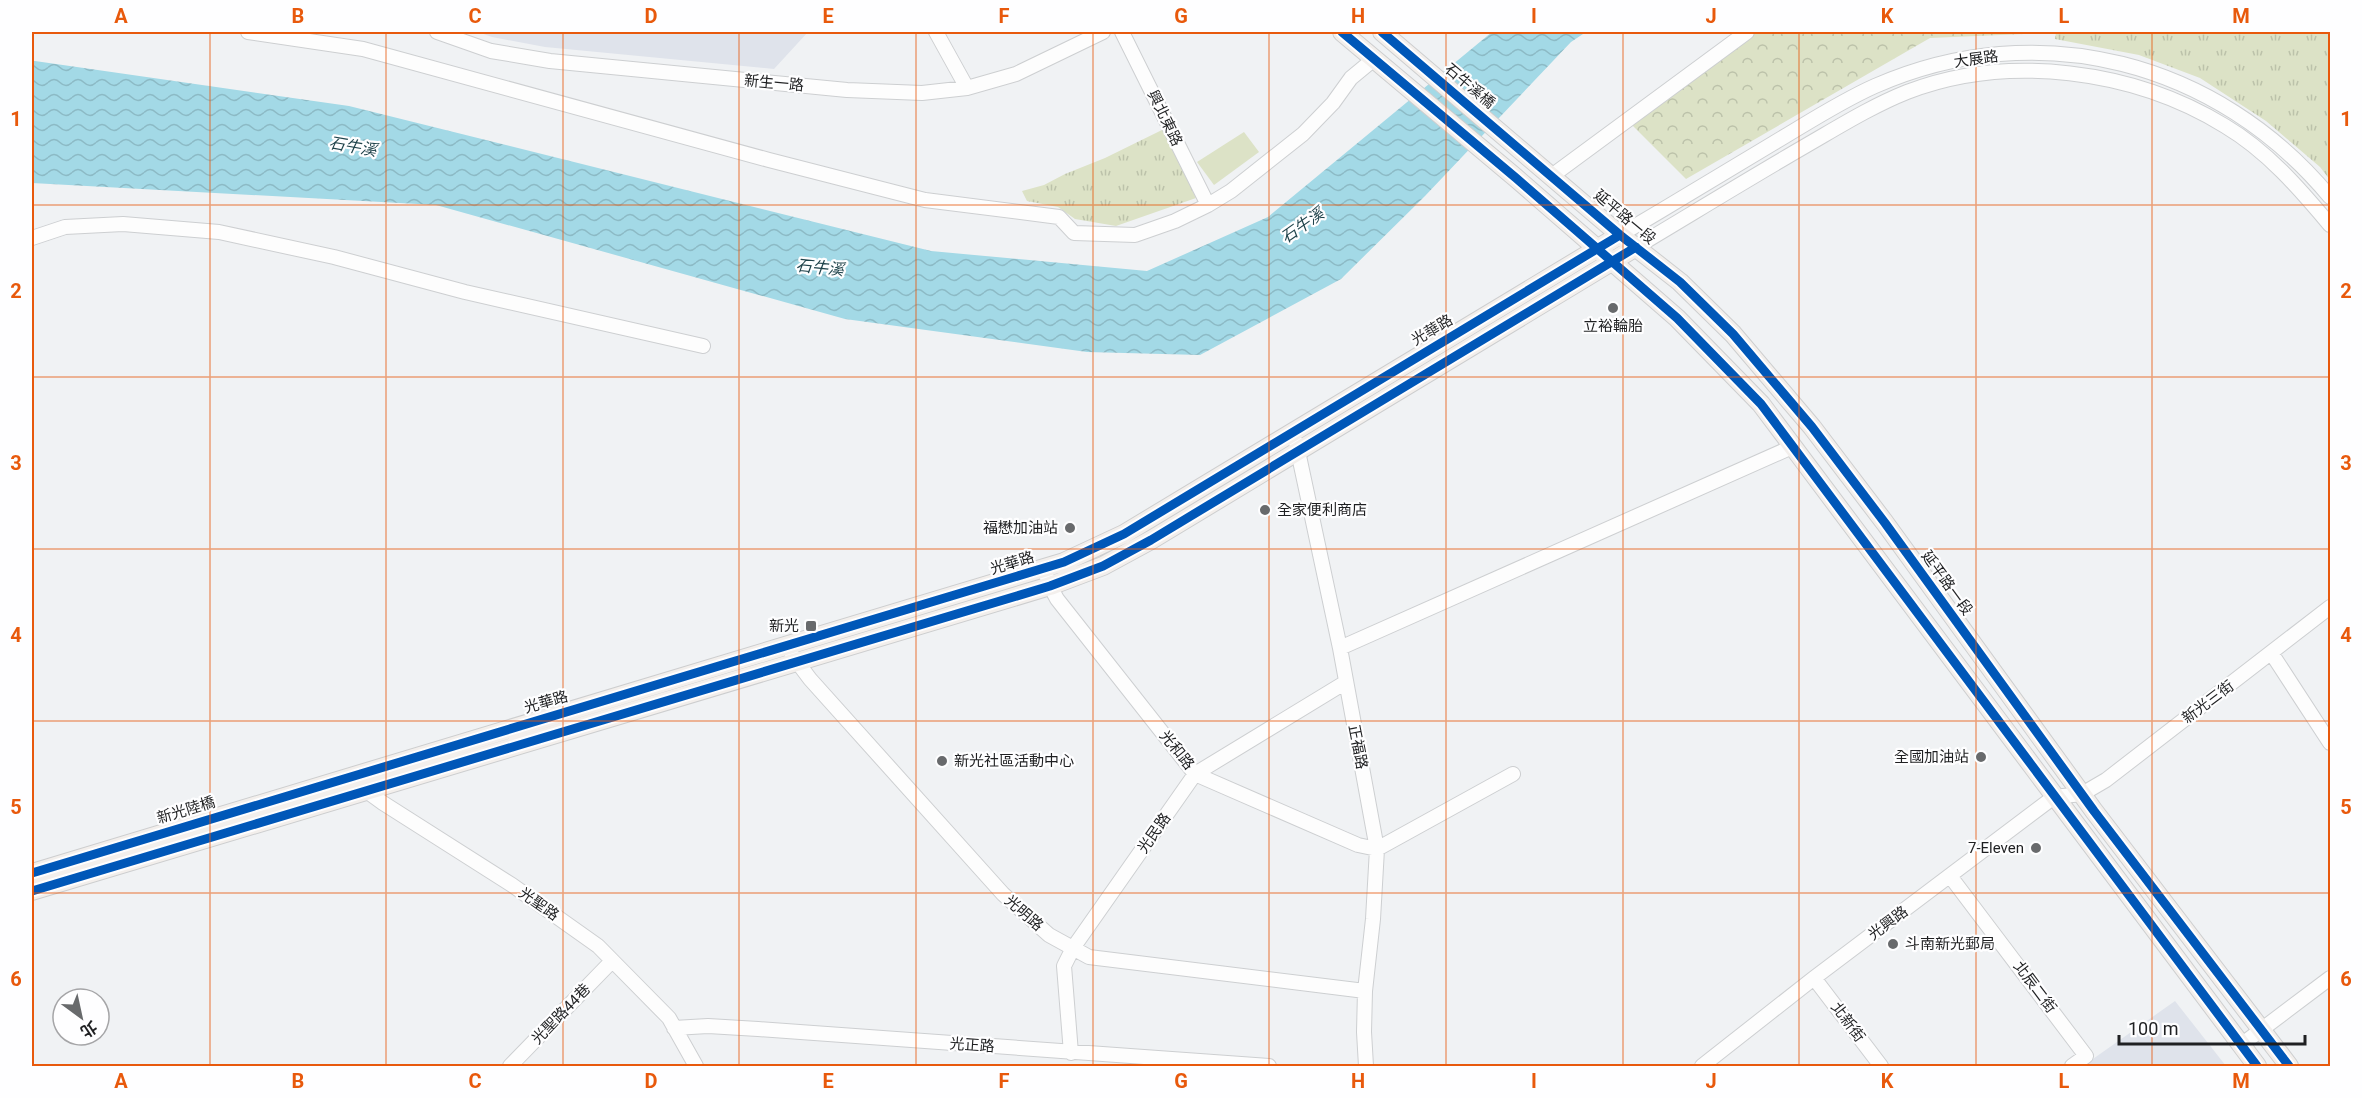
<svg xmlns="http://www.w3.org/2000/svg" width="2362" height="1098" viewBox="0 0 2362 1098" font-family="Roboto,'Noto Sans TC',sans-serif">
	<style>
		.built { fill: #dfe3eb }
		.forest { fill: url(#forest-crowns) }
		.park { fill: url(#park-tufts) }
		.garden { fill: #dce2c6 }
		.water { fill: url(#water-waves) }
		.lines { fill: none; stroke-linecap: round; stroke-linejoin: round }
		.minor-casing { stroke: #cdcfd1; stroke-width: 16 }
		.major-casing { stroke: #cdcecf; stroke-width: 20 }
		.minor { stroke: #fdfdfd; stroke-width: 14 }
		.major { stroke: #f3efec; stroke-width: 18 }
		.cycleway-casing { stroke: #fefeff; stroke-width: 13 }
		.cycleway { stroke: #0057b8; stroke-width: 9 }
		.grid { fill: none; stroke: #e8590c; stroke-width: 1.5; stroke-opacity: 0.55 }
		.poi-dot { fill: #686a6c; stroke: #fefeff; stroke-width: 2 }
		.labels { text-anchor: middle; stroke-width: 4.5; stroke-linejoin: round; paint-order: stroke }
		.street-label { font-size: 15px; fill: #1f2022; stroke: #fefeff }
		.poi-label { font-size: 15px; fill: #1f2022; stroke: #fefeff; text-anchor: end }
		.water-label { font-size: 16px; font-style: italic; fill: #1f434b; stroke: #fefeff }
		.neatline { fill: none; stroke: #e8590c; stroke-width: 2 }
		.grid-label { font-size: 20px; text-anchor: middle; font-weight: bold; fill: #e8590c }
	</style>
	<defs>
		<pattern id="forest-crowns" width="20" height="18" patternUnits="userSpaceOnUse" patternTransform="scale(1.5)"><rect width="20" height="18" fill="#dce2c6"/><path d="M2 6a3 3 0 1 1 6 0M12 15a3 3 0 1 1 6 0" fill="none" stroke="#bcc2aa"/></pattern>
		<pattern id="park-tufts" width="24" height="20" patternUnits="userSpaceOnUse" patternTransform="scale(1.5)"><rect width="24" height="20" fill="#dce2c6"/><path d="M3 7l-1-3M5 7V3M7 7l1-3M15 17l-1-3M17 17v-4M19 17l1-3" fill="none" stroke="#bcc2aa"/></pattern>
		<pattern id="water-waves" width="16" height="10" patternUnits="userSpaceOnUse" patternTransform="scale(1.5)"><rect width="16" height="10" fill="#a3d9e6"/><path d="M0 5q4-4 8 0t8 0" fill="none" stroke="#8cbac5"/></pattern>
	</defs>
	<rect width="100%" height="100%" fill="#f0f2f4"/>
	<!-- built -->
	<path class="built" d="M 478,32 L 808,32 L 774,69 L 545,47 L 492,37 Z
		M 2175,1001 L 2226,1066 L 2083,1066 Z"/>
	<!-- forest -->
	<path class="forest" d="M 1757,32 L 2027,32 L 2024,34 L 1930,38 L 1686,179 L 1631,124 Z"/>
	<!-- park -->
	<path class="park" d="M 2056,32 L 2330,32 L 2330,180 L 2320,167 L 2266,121 L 2200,78 L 2139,55 L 2055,39 Z
		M 1164,129 L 1196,198 L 1116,226 L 1075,219 L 1058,207 L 1027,201 L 1022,191 L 1044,185 L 1065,174 L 1105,158 Z"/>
	<!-- garden -->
	<path class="garden" d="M 1244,132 L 1259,152 L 1214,185 L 1197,162 Z"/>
	<!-- water -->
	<path class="water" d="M 1492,32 L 1586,32 L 1571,42 L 1425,196 L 1341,279 L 1200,355 L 1087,352 L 845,319 L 436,205 L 32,183 L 32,61 L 35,61 L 349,106 L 931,251 L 1147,271 L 1268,217 Z"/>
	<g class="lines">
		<defs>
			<path id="minor" d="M 248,32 L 363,49 L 769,160 L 925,200 L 1059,217 L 1074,233 L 1135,235 L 1175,221 L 1208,205 L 1231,191 L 1303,134 L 1333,103 L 1351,78 L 1374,59
				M 437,32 L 491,51 L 550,61 L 847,90 L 922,93 L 967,88 L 1016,74 L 1103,32
				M 936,32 L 967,88
				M 1122,32 L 1208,205
				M 1553,175 L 1747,32
				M 1620,235 C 1671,205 1722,174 1772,144 C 1806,124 1839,102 1875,86 C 2039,14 2218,62 2330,197
				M 32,238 L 65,227 L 123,224 L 219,232 L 334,257 L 465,292 L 703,346
				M 1636,247 C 1693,213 1750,178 1807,145 C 1840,126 1872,106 1907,92 C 2008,53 2134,70 2225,126 C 2267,151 2299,188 2330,225
				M 1296,442 L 1340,648 L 1377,849 L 1373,919 L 1365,991 L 1364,1032 L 1366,1066
				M 1044,569 L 1050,586 L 1057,599 L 1195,774 L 1358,845 L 1377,849 L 1513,774
				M 1340,648 L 1792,447
				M 2272,654 L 2330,743
				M 792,655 L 810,679 L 1003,894 L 1049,935 L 1089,957 L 1365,991
				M 361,787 L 383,803 L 512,885 L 598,946 L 669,1018 L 696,1066
				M 1950,876 L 2086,1056 L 2072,1066
				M 1814,978 L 1881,1066
				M 674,1028 L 708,1026 L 758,1029 L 1269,1066
				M 2241,1045 L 2330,978
				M 1071,1053 L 1064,966 L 1073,948 L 1195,774 L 1346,682
				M 510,1066 L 612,961
				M 1702,1066 L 1814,978 L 2054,797 L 2082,794 L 2106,780 L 2330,607"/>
			<path id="major" d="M 1342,32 L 1516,178 L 1677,318 L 1761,404 L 2257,1066
				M 1382,32 L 1620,235 L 1680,282 L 1733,334 L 1812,427 L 1885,523 L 2094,811 L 2289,1066
				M 32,873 L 1064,562 L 1124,534 L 1620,235
				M 32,891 L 1050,586 L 1103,566 L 1151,540 L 1636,247"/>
		</defs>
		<!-- minor casing -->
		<use href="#minor" class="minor-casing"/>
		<!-- major casing -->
		<use href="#major" class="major-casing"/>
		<!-- minor -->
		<use href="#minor" class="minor"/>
		<!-- major -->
		<use href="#major" class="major"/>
		<defs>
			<path id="cycleway" d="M 1342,32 L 1516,178 L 1677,318 L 1761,404 L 2257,1066
				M 1382,32 L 1620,235 L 1680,282 L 1733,334 L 1812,427 L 1885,523 L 2094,811 L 2289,1066
				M 32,873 L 1064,562 L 1124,534 L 1620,235
				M 32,891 L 1050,586 L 1103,566 L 1151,540 L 1636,247"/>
		</defs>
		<!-- cycleway casing -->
		<use href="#cycleway" class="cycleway-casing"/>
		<!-- cycleway -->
		<use href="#cycleway" class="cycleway"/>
	</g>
	<!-- grid -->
	<path class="grid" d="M 210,32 L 210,1066M 386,32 L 386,1066M 563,32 L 563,1066M 739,32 L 739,1066M 916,32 L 916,1066M 1093,32 L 1093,1066M 1269,32 L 1269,1066M 1446,32 L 1446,1066M 1623,32 L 1623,1066M 1799,32 L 1799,1066M 1976,32 L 1976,1066M 2152,32 L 2152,1066M 32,205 L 2330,205M 32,377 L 2330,377M 32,549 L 2330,549M 32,721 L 2330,721M 32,893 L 2330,893"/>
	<!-- markers -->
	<g class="poi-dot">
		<circle cx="1613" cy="308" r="6"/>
		<circle cx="1265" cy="510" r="6"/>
		<circle cx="1070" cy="528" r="6"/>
		<rect x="805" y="620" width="12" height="12" rx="3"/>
		<circle cx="1981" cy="757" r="6"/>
		<circle cx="942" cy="761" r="6"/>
		<circle cx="2036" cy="848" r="6"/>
		<circle cx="1893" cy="944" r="6"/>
	</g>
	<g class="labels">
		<!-- street labels -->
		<g class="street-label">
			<text transform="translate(1976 59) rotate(-8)" y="5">大展路</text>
			<text transform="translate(774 83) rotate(5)" y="5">新生一路</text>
			<text transform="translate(1470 86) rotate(40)" y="5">石牛溪橋</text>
			<text transform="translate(1165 118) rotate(64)" y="5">興北東路</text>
			<text transform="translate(1625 217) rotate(40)" y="5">延平路一段</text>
			<text transform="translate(1432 330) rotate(-31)" y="5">光華路</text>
			<text transform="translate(1012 563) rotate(-17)" y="5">光華路</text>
			<text transform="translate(1947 583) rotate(54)" y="5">延平路一段</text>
			<text transform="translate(546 702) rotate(-16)" y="5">光華路</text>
			<text transform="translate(2208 702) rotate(-37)" y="5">新光三街</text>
			<text transform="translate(1358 747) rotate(79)" y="5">正福路</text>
			<text transform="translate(1177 750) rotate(51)" y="5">光和路</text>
			<text transform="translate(186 810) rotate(-17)" y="5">新光陸橋</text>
			<text transform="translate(1154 833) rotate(-55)" y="5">光民路</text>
			<text transform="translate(539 904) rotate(35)" y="5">光聖路</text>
			<text transform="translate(1024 913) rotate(41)" y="5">光明路</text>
			<text transform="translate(1888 923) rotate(-37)" y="5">光興路</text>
			<text transform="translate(2035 987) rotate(53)" y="5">北辰二街</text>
			<text transform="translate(561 1014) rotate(-46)" y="5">光聖路44巷</text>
			<text transform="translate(1848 1022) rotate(53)" y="5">北新街</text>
			<text transform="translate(972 1045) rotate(4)" y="5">光正路</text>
		</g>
		<!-- poi labels -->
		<g class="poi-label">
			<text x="1613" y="331" text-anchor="middle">立裕輪胎</text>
			<text x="1277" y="515" text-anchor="start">全家便利商店</text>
			<text x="1058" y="533">福懋加油站</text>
			<text x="799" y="631">新光</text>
			<text x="1969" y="762">全國加油站</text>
			<text x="954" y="766" text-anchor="start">新光社區活動中心</text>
			<text x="2024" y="853">7-Eleven</text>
			<text x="1905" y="949" text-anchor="start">斗南新光郵局</text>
		</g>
		<!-- water labels -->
		<g class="water-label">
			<text transform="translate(353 146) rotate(10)" y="6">石牛溪</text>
			<text transform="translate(1302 225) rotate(-35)" y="6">石牛溪</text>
			<text transform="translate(820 267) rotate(6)" y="6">石牛溪</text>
		</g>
	</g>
	<!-- border -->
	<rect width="2362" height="1098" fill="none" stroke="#fefeff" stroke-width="66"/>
	<!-- north arrow -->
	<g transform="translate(81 1017) rotate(147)"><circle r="28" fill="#fefeff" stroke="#a5a5a7" stroke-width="1.5"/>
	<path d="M0-4.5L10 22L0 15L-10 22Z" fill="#686a6c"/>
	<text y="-9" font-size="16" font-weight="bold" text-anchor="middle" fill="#1f2022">北</text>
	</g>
	<!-- scale -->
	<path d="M2119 1035v9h186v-9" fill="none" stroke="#1f2022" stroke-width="3"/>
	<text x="2128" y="1035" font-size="18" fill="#1f2022" stroke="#fefeff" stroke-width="4.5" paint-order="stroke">100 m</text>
	<rect x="33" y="33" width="2296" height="1032" class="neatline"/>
	<g class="grid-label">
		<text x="121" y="23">A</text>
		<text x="298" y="23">B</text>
		<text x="475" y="23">C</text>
		<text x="651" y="23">D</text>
		<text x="828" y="23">E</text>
		<text x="1004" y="23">F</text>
		<text x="1181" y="23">G</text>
		<text x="1358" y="23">H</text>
		<text x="1534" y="23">I</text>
		<text x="1711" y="23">J</text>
		<text x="1887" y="23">K</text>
		<text x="2064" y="23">L</text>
		<text x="2241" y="23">M</text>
		<text x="16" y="126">1</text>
		<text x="2346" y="126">1</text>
		<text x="16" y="298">2</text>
		<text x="2346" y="298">2</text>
		<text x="16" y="470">3</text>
		<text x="2346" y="470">3</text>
		<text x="16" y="642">4</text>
		<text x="2346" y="642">4</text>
		<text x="16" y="814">5</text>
		<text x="2346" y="814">5</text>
		<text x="16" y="986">6</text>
		<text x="2346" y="986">6</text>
		<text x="121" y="1088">A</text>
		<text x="298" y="1088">B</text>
		<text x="475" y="1088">C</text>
		<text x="651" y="1088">D</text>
		<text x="828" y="1088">E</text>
		<text x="1004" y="1088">F</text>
		<text x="1181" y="1088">G</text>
		<text x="1358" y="1088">H</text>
		<text x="1534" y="1088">I</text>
		<text x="1711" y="1088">J</text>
		<text x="1887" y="1088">K</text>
		<text x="2064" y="1088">L</text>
		<text x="2241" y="1088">M</text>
	</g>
</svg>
